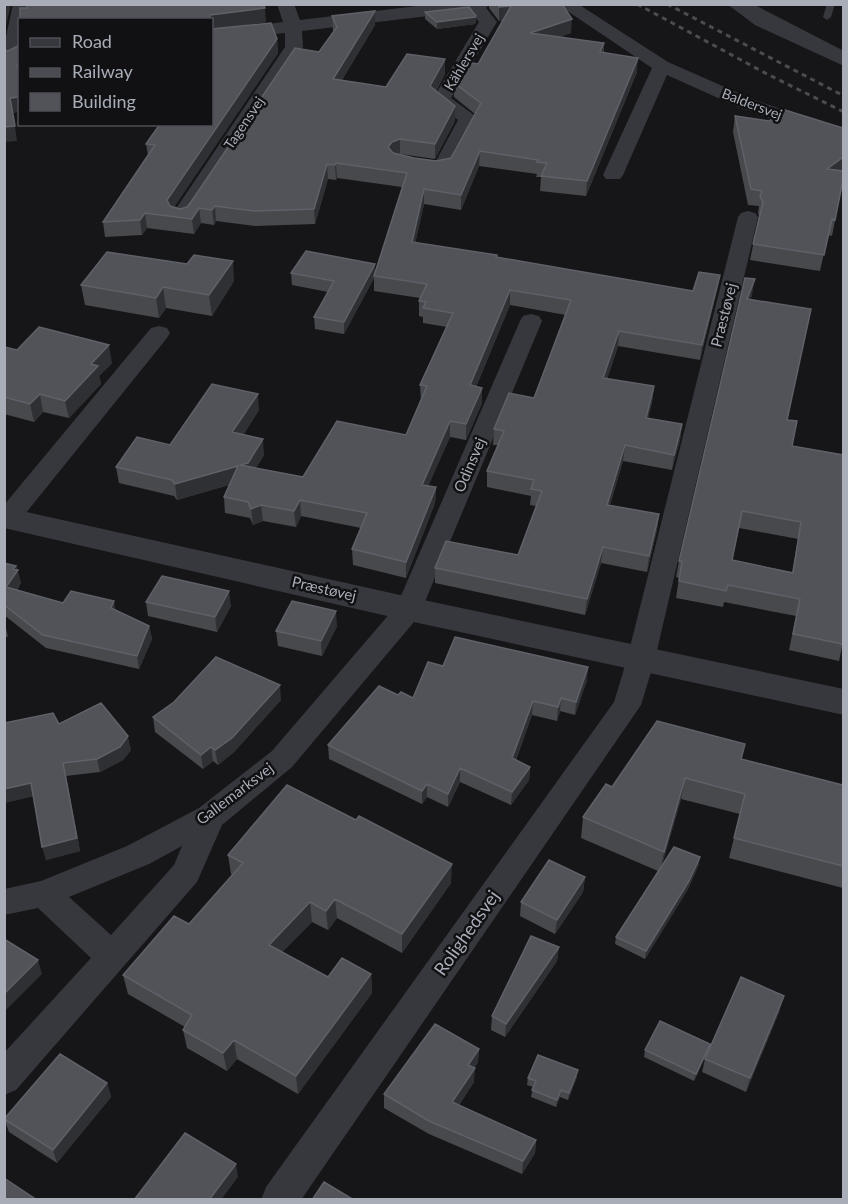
<svg xmlns="http://www.w3.org/2000/svg" width="848" height="1204" viewBox="0 0 848 1204" font-family="Lato,sans-serif">
	<style>
		.lines { fill: none; stroke-linecap: round; stroke-linejoin: round }
		.service { fill: #37383d; fill-rule: evenodd }
		.minor { fill: #37383d; fill-rule: evenodd }
		.tertiary { fill: #37383d; fill-rule: evenodd }
		.rail { stroke: #4a4c52; stroke-width: 3; stroke-dasharray: 5 4.5; stroke-linecap: butt }
		.wall { fill: #47494d; fill-rule: evenodd }
		.shaded-wall { fill: #2f3033 }
		.building { fill: #525359; stroke: #5f6168; stroke-width: 1.5; fill-rule: evenodd }
		.labels { text-anchor: middle; stroke-width: 5; stroke-linejoin: round; paint-order: stroke }
		.far-street-label { font-size: 14px; fill: #a8adb8; stroke: #111113 }
		.street-label { font-size: 15px; fill: #a8adb8; stroke: #111113 }
		.near-street-label { font-size: 18px; fill: #a8adb8; stroke: #111113 }
	</style>
	<rect width="100%" height="100%" fill="#161618"/>
	<g class="lines">
		<!-- service -->
		<path class="service" d="M 827,4 L 835,4 L 831,17 L 827,20 L 823,17 Z"/>
		<!-- minor -->
		<path class="minor" d="M 13,4 L 30,4 L 28,20 L 20,20 L 20,59 L 11,63 L 4,62 L 4,46 Z
			M 277,4 L 294,4 L 300,20 L 434,4 L 490,4 L 486,8 L 497,22 L 451,98 L 478,118 L 449,172 C 436,175 421,171 408,168 L 405,164 L 408,160 L 415,158 L 436,161 L 458,120 L 432,100 L 479,22 L 470,11 L 302,31 L 303,47 L 191,216 L 188,220 L 181,222 L 174,220 L 171,216 L 285,47 L 285,33 L 212,41 L 212,31 L 283,22 Z
			M 557,4 L 578,4 L 668,62 L 752,99 L 844,131 L 844,144 L 738,107 L 667,75 L 623,175 L 620,179 L 606,179 L 603,175 L 652,68 Z
			M 748,211 L 755,213 L 758,217 L 655,659 L 641,705 L 301,1200 L 261,1200 L 266,1187 L 614,702 L 627,659 L 738,217 L 741,213 Z
			M 531,314 L 539,316 L 542,321 L 419,616 L 292,767 L 222,825 L 197,882 L 16,1090 L 4,1095 L 4,1053 L 91,958 L 38,908 L 4,915 L 4,889 L 41,881 L 127,846 L 199,808 L 272,751 L 397,605 L 520,321 L 523,316 ZM 182,846 L 174,865 L 111,935 L 69,897 L 149,864 Z
			M 159,326 L 167,328 L 170,333 L 167,338 L 17,524 L 4,526 L 4,505 L 151,328 Z"/>
		<!-- tertiary -->
		<path class="tertiary" d="M 727,4 L 753,4 L 844,51 L 844,66 L 755,25 Z
			M 4,507 L 409,597 L 844,689 L 844,715 L 409,621 L 4,528 Z"/>
		<!-- rail -->
		<path class="rail" d="M 637,4 L 767,74 L 844,112
			M 667,4 L 844,96"/>
	</g>
	<!-- wall -->
	<path class="wall" d="M 489,4 L 562,4 L 571,33 L 559,37 L 604,43 L 604,53 L 637,72 L 586,196 L 540,191 L 541,177 L 536,177 L 537,174 L 479,166 L 461,210 L 424,204 L 415,243 L 497,255 L 497,258 L 693,291 L 720,275 L 717,290 L 700,360 L 618,346 L 607,379 L 654,386 L 652,402 L 648,418 L 682,424 L 680,440 L 672,470 L 623,461 L 610,505 L 659,514 L 657,530 L 647,572 L 601,563 L 585,615 L 435,583 L 435,568 L 518,555 L 536,506 L 530,505 L 531,496 L 487,487 L 487,471 L 498,445 L 493,445 L 494,429 L 534,398 L 566,315 L 510,305 L 476,387 L 482,403 L 466,440 L 450,437 L 428,486 L 436,487 L 435,503 L 406,578 L 353,565 L 352,549 L 361,528 L 301,516 L 296,527 L 263,521 L 253,525 L 250,518 L 225,513 L 224,497 L 229,485 L 177,500 L 174,496 L 119,483 L 116,467 L 259,410 L 243,435 L 264,455 L 256,468 L 303,477 L 406,435 L 421,401 L 420,385 L 447,327 L 423,323 L 423,317 L 419,316 L 419,301 L 420,298 L 374,291 L 374,278 L 344,334 L 315,329 L 314,317 L 328,292 L 292,285 L 291,273 L 375,264 L 375,272 L 402,187 L 337,178 L 336,180 L 328,179 L 315,224 L 255,226 L 216,221 L 214,225 L 201,223 L 194,234 L 147,228 L 142,235 L 105,237 L 103,222 L 148,155 L 146,144 L 212,124 L 212,20 L 266,22 L 212,29 L 277,39 L 278,53 L 174,207 L 180,209 L 187,207 L 319,52 L 333,32 L 332,16 L 375,25 L 342,80 L 386,87 L 445,59 L 445,74 L 436,91 L 455,121 L 435,159 L 400,154 L 398,155 L 414,158 L 436,161 L 451,158 L 475,114 L 454,97 L 454,83 L 478,64 L 502,21 L 499,21 L 489,8 Z
		M 425,12 L 476,22 L 475,24 L 437,29 L 425,19 Z
		M 735,116 L 842,171 L 843,180 L 832,236 L 828,235 L 820,271 L 750,260 L 759,216 L 758,213 L 759,206 L 748,205 L 733,132 Z
		M 745,278 L 752,295 L 750,300 L 787,420 L 792,446 L 843,642 L 839,661 L 789,650 L 796,616 L 724,602 L 723,607 L 676,598 L 679,578 L 676,577 L 679,561 ZM 739,528 L 798,539 L 792,572 L 732,560 Z
		M 234,281 L 212,316 L 166,308 L 159,318 L 85,305 L 81,285 Z
		M 4,347 L 17,350 L 112,363 L 99,376 L 101,384 L 69,418 L 43,412 L 34,422 L 4,414 Z
		M 4,563 L 16,566 L 21,583 L 17,590 L 63,603 L 115,610 L 149,626 L 152,639 L 139,669 L 46,648 L 4,615 Z
		M 146,602 L 231,606 L 217,632 L 148,616 Z
		M 4,624 L 5,624 L 8,637 L 4,636 Z
		M 337,626 L 322,656 L 278,646 L 276,631 Z
		M 443,666 L 587,680 L 575,715 L 560,711 L 557,721 L 532,715 L 516,760 L 530,767 L 529,780 L 511,805 L 460,782 L 448,807 L 427,797 L 422,804 L 329,759 L 328,745 L 398,695 L 413,698 Z
		M 281,700 L 234,752 L 218,765 L 213,761 L 203,769 L 155,732 L 153,717 Z
		M 4,723 L 59,724 L 131,750 L 123,760 L 100,772 L 66,776 L 80,851 L 46,860 L 33,796 L 4,803 Z
		M 742,759 L 843,785 L 843,888 L 729,858 L 740,814 L 681,799 L 662,865 L 699,864 L 688,889 L 645,959 L 615,944 L 616,937 L 658,871 L 581,838 L 583,817 L 612,787 Z
		M 228,855 L 451,883 L 402,953 L 337,918 L 328,930 L 312,922 L 282,952 L 328,977 L 371,974 L 372,993 L 298,1094 L 237,1059 L 227,1071 L 187,1048 L 183,1030 L 185,1027 L 128,994 L 123,975 L 189,924 L 232,875 L 231,874 Z
		M 585,877 L 583,892 L 555,934 L 520,916 L 521,902 Z
		M 559,947 L 557,961 L 505,1037 L 491,1030 L 492,1016 Z
		M 780,1010 L 746,1092 L 702,1072 L 705,1059 Z
		M 479,1049 L 478,1062 L 474,1068 L 474,1082 L 459,1105 L 536,1140 L 535,1153 L 522,1174 L 429,1134 L 384,1108 L 384,1094 Z
		M 645,1050 L 708,1051 L 694,1081 L 644,1057 Z
		M 577,1077 L 568,1100 L 560,1097 L 556,1107 L 531,1097 L 533,1087 L 527,1085 L 528,1078 Z
		M 107,1083 L 111,1097 L 57,1163 L 9,1132 L 4,1119 Z"/>
	<!-- shaded-wall -->
	<path class="shaded-wall" d="M 5,4 L 11,4 L 4,34 L 4,8 Z
		M 511,6 L 510,20 L 499,21 L 499,7 Z
		M 265,8 L 266,22 L 212,29 L 212,30 L 212,20 L 210,20 L 210,15 Z
		M 375,11 L 375,25 L 334,93 L 333,79 Z
		M 476,16 L 476,22 L 475,24 L 437,29 L 437,22 Z
		M 572,19 L 571,33 L 530,47 L 530,33 Z
		M 277,39 L 278,53 L 169,215 L 167,200 Z
		M 604,43 L 603,57 L 600,52 Z
		M 638,58 L 637,72 L 586,196 L 587,181 Z
		M 445,59 L 445,74 L 430,100 L 430,86 Z
		M 20,97 L 20,112 L 13,113 L 17,141 L 4,142 L 4,127 L 10,98 Z
		M 455,106 L 455,121 L 435,159 L 435,144 Z
		M 400,139 L 400,154 L 392,157 L 388,147 L 392,142 Z
		M 480,151 L 479,166 L 461,210 L 461,195 Z
		M 843,157 L 843,170 L 824,185 L 827,169 Z
		M 336,163 L 337,178 L 336,180 L 335,165 Z
		M 327,164 L 328,179 L 315,224 L 314,209 Z
		M 424,189 L 424,204 L 412,258 L 412,242 Z
		M 215,206 L 216,221 L 214,225 L 212,210 Z
		M 199,208 L 201,223 L 194,234 L 192,219 Z
		M 145,213 L 147,228 L 142,235 L 140,220 Z
		M 233,261 L 234,281 L 212,316 L 209,295 Z
		M 375,264 L 375,276 L 374,276 L 374,278 L 344,334 L 344,322 Z
		M 720,275 L 717,290 L 700,360 L 702,345 Z
		M 755,279 L 752,295 L 745,315 L 747,299 Z
		M 163,287 L 166,308 L 159,318 L 156,298 Z
		M 510,290 L 510,305 L 470,401 L 470,385 Z
		M 619,331 L 618,346 L 602,394 L 603,378 Z
		M 109,345 L 112,363 L 99,376 L 101,384 L 69,418 L 65,401 L 91,364 Z
		M 654,386 L 652,402 L 644,434 L 646,418 Z
		M 482,388 L 482,403 L 466,440 L 466,424 Z
		M 40,394 L 43,412 L 34,422 L 30,404 Z
		M 258,394 L 259,410 L 234,448 L 232,432 Z
		M 450,421 L 450,437 L 422,500 L 422,485 Z
		M 682,424 L 680,440 L 672,470 L 674,455 Z
		M 263,439 L 264,455 L 250,478 L 240,465 Z
		M 625,445 L 623,461 L 605,521 L 607,505 Z
		M 238,466 L 239,482 L 177,500 L 175,484 Z
		M 436,487 L 435,503 L 406,578 L 406,562 Z
		M 300,500 L 301,516 L 296,527 L 294,511 Z
		M 261,505 L 263,521 L 253,525 L 251,509 Z
		M 659,514 L 657,530 L 647,572 L 649,556 Z
		M 603,547 L 601,563 L 585,615 L 587,599 Z
		M 16,566 L 21,583 L 9,600 L 6,587 L 13,569 Z
		M 229,591 L 231,606 L 217,632 L 215,617 Z
		M 114,601 L 116,614 L 111,608 Z
		M 336,611 L 337,626 L 322,656 L 321,641 Z
		M 149,626 L 152,639 L 139,669 L 137,656 Z
		M 588,667 L 587,680 L 575,715 L 576,702 Z
		M 280,685 L 281,700 L 234,752 L 218,765 L 215,750 Z
		M 561,698 L 560,711 L 557,721 L 558,707 Z
		M 533,701 L 532,715 L 512,772 L 512,758 Z
		M 128,736 L 131,750 L 123,760 L 100,772 L 97,759 Z
		M 211,747 L 213,761 L 203,769 L 201,755 Z
		M 63,763 L 80,851 L 46,860 L 42,847 Z
		M 530,767 L 529,780 L 511,805 L 512,792 Z
		M 460,768 L 460,782 L 448,807 L 448,794 Z
		M 685,778 L 681,799 L 660,872 L 664,852 Z
		M 31,783 L 35,796 L 4,803 L 4,789 Z
		M 427,784 L 427,797 L 422,804 L 422,791 Z
		M 700,857 L 699,864 L 688,889 L 645,959 L 646,951 Z
		M 452,864 L 451,883 L 402,953 L 402,934 Z
		M 585,877 L 583,892 L 555,934 L 557,920 Z
		M 335,899 L 337,918 L 328,930 L 326,911 Z
		M 310,902 L 312,922 L 271,964 L 269,945 Z
		M 559,947 L 557,961 L 505,1037 L 506,1024 Z
		M 38,960 L 42,974 L 4,1012 L 4,994 Z
		M 371,974 L 372,993 L 298,1094 L 296,1076 Z
		M 784,996 L 780,1010 L 746,1092 L 750,1078 Z
		M 234,1040 L 237,1059 L 227,1071 L 223,1053 Z
		M 710,1044 L 708,1051 L 694,1081 L 696,1074 Z
		M 479,1049 L 478,1062 L 468,1078 L 468,1065 Z
		M 475,1068 L 474,1082 L 451,1116 L 452,1102 Z
		M 578,1070 L 577,1077 L 568,1100 L 569,1093 Z
		M 107,1083 L 111,1097 L 57,1163 L 53,1150 Z
		M 561,1090 L 560,1097 L 556,1107 L 557,1100 Z
		M 536,1140 L 535,1153 L 522,1174 L 523,1161 Z
		M 236,1164 L 238,1177 L 221,1200 L 209,1200 Z"/>
	<!-- building -->
	<path class="building" d="M 28,4 L 263,4 L 265,8 L 210,15 L 210,20 L 20,20 L 20,8 L 27,8 Z
		M 497,4 L 562,4 L 572,19 L 530,33 L 604,43 L 600,52 L 638,58 L 587,181 L 541,176 L 547,163 L 537,162 L 538,160 L 480,151 L 461,195 L 424,189 L 412,242 L 497,255 L 496,257 L 693,291 L 699,272 L 720,275 L 702,345 L 619,331 L 603,378 L 654,386 L 646,418 L 682,424 L 674,455 L 625,445 L 607,505 L 659,514 L 649,556 L 603,547 L 587,599 L 435,568 L 446,541 L 518,555 L 542,491 L 531,489 L 534,480 L 487,471 L 504,431 L 494,429 L 509,393 L 534,398 L 571,300 L 510,290 L 470,385 L 482,388 L 466,424 L 450,421 L 422,485 L 436,487 L 406,562 L 352,549 L 367,513 L 300,500 L 294,511 L 261,505 L 251,509 L 248,502 L 224,497 L 238,466 L 175,484 L 172,480 L 116,467 L 137,437 L 170,445 L 212,384 L 258,394 L 232,432 L 263,439 L 248,463 L 240,465 L 303,477 L 337,421 L 406,435 L 427,386 L 420,385 L 453,313 L 423,308 L 426,302 L 419,301 L 427,284 L 374,276 L 407,173 L 336,163 L 335,165 L 327,164 L 314,209 L 254,211 L 215,206 L 212,210 L 199,208 L 192,219 L 145,213 L 140,220 L 103,222 L 155,145 L 146,144 L 160,124 L 212,124 L 212,29 L 271,23 L 277,39 L 167,200 L 170,206 L 180,209 L 187,207 L 191,202 L 295,48 L 319,52 L 337,27 L 332,16 L 375,11 L 333,79 L 386,87 L 407,54 L 445,59 L 430,86 L 455,106 L 435,144 L 400,139 L 392,142 L 388,147 L 393,153 L 414,158 L 436,161 L 451,158 L 481,103 L 454,83 L 467,62 L 478,64 L 511,6 L 499,7 Z
		M 469,7 L 476,16 L 475,17 L 437,22 L 425,12 Z
		M 20,45 L 20,65 L 17,65 L 20,79 L 20,97 L 10,98 L 15,126 L 4,127 L 4,50 L 8,51 Z
		M 785,110 L 843,128 L 843,157 L 827,169 L 843,171 L 843,180 L 835,220 L 832,219 L 824,255 L 753,244 L 763,202 L 760,197 L 762,191 L 751,189 L 735,116 L 769,121 Z
		M 306,251 L 375,264 L 344,322 L 314,317 L 334,281 L 291,273 Z
		M 107,252 L 187,264 L 194,255 L 233,261 L 209,295 L 163,287 L 156,298 L 81,285 Z
		M 745,278 L 755,279 L 747,299 L 811,309 L 787,420 L 797,421 L 792,446 L 843,455 L 843,644 L 793,634 L 800,599 L 728,585 L 726,591 L 679,581 L 682,561 L 679,561 ZM 742,511 L 801,522 L 793,573 L 732,560 Z
		M 39,327 L 109,345 L 91,364 L 98,366 L 65,401 L 40,394 L 30,404 L 4,397 L 4,347 L 17,350 Z
		M 4,563 L 16,566 L 13,569 L 18,570 L 6,587 L 63,603 L 71,591 L 114,601 L 111,608 L 149,626 L 137,656 L 43,635 L 4,605 Z
		M 162,576 L 229,591 L 215,617 L 146,602 Z
		M 292,601 L 336,611 L 321,641 L 276,631 Z
		M 455,637 L 588,667 L 576,702 L 561,698 L 558,707 L 533,701 L 512,758 L 530,767 L 512,792 L 460,768 L 448,794 L 427,784 L 422,791 L 328,745 L 379,686 L 398,695 L 401,692 L 413,698 L 428,662 L 443,666 Z
		M 216,657 L 280,685 L 232,738 L 215,750 L 211,747 L 201,755 L 153,717 L 174,702 Z
		M 101,703 L 128,736 L 120,747 L 97,759 L 63,763 L 77,838 L 42,847 L 31,783 L 4,789 L 4,723 L 53,713 L 59,724 Z
		M 657,721 L 745,744 L 741,759 L 843,785 L 843,866 L 734,838 L 745,794 L 685,778 L 664,852 L 583,817 L 606,784 L 612,787 Z
		M 287,785 L 356,820 L 359,816 L 452,864 L 402,934 L 335,899 L 326,911 L 310,902 L 269,945 L 328,977 L 342,958 L 371,974 L 296,1076 L 234,1040 L 223,1053 L 183,1030 L 192,1015 L 123,975 L 174,916 L 189,924 L 243,863 L 228,855 Z
		M 674,847 L 700,857 L 689,881 L 646,951 L 616,937 Z
		M 549,860 L 585,877 L 557,920 L 521,902 Z
		M 531,936 L 559,947 L 506,1024 L 492,1016 Z
		M 4,939 L 38,960 L 4,994 Z
		M 741,977 L 784,996 L 750,1078 L 705,1059 Z
		M 660,1021 L 710,1044 L 696,1074 L 645,1050 Z
		M 435,1024 L 479,1049 L 468,1065 L 475,1068 L 452,1102 L 536,1140 L 523,1161 L 429,1121 L 384,1094 Z
		M 60,1054 L 107,1083 L 53,1150 L 4,1119 Z
		M 538,1055 L 578,1070 L 569,1093 L 561,1090 L 557,1100 L 532,1090 L 536,1081 L 528,1078 Z
		M 185,1133 L 236,1164 L 209,1200 L 134,1200 Z
		M 4,1178 L 37,1200 L 4,1200 Z
		M 324,1182 L 354,1200 L 312,1200 Z"/>
	<g class="labels">
		<!-- far-street labels -->
		<g class="far-street-label">
			<text transform="translate(464 62) rotate(-59)" y="5">Kählersvej</text>
			<text transform="translate(752 104) rotate(21)" y="5">Baldersvej</text>
			<text transform="translate(244 123) rotate(-56)" y="5">Tagensvej</text>
		</g>
		<!-- street labels -->
		<g class="street-label">
			<text transform="translate(724 315) rotate(-76)" y="5">Præstøvej</text>
			<text transform="translate(470 465) rotate(-67)" y="5">Odinsvej</text>
			<text transform="translate(324 589) rotate(13)" y="5">Præstøvej</text>
			<text transform="translate(235 794) rotate(-37)" y="5">Gallemarksvej</text>
		</g>
		<!-- near-street labels -->
		<g class="near-street-label">
			<text transform="translate(467 933) rotate(-55)" y="6">Rolighedsvej</text>
		</g>
	</g>
	<!-- border -->
	<rect width="848" height="1204" fill="none" stroke="#a8adb8" stroke-width="12"/>
	<!-- legend -->
	<rect x="18" y="18" width="195" height="108" fill="#111113" stroke="#4d4f55" stroke-width="1.5"/>
	<rect x="30" y="38" width="30" height="9" fill="#37383d" stroke="#4d4f55" stroke-width="1.5"/>
	<text x="72" y="48" font-size="18" fill="#a8adb8">Road</text>
	<rect x="30" y="68" width="30" height="9" fill="#4a4c52" stroke="#4d4f55" stroke-width="1.5"/>
	<text x="72" y="78" font-size="18" fill="#a8adb8">Railway</text>
	<rect x="30" y="93" width="30" height="18" fill="#525359" stroke="#4d4f55" stroke-width="1.5"/>
	<text x="72" y="108" font-size="18" fill="#a8adb8">Building</text>
</svg>
